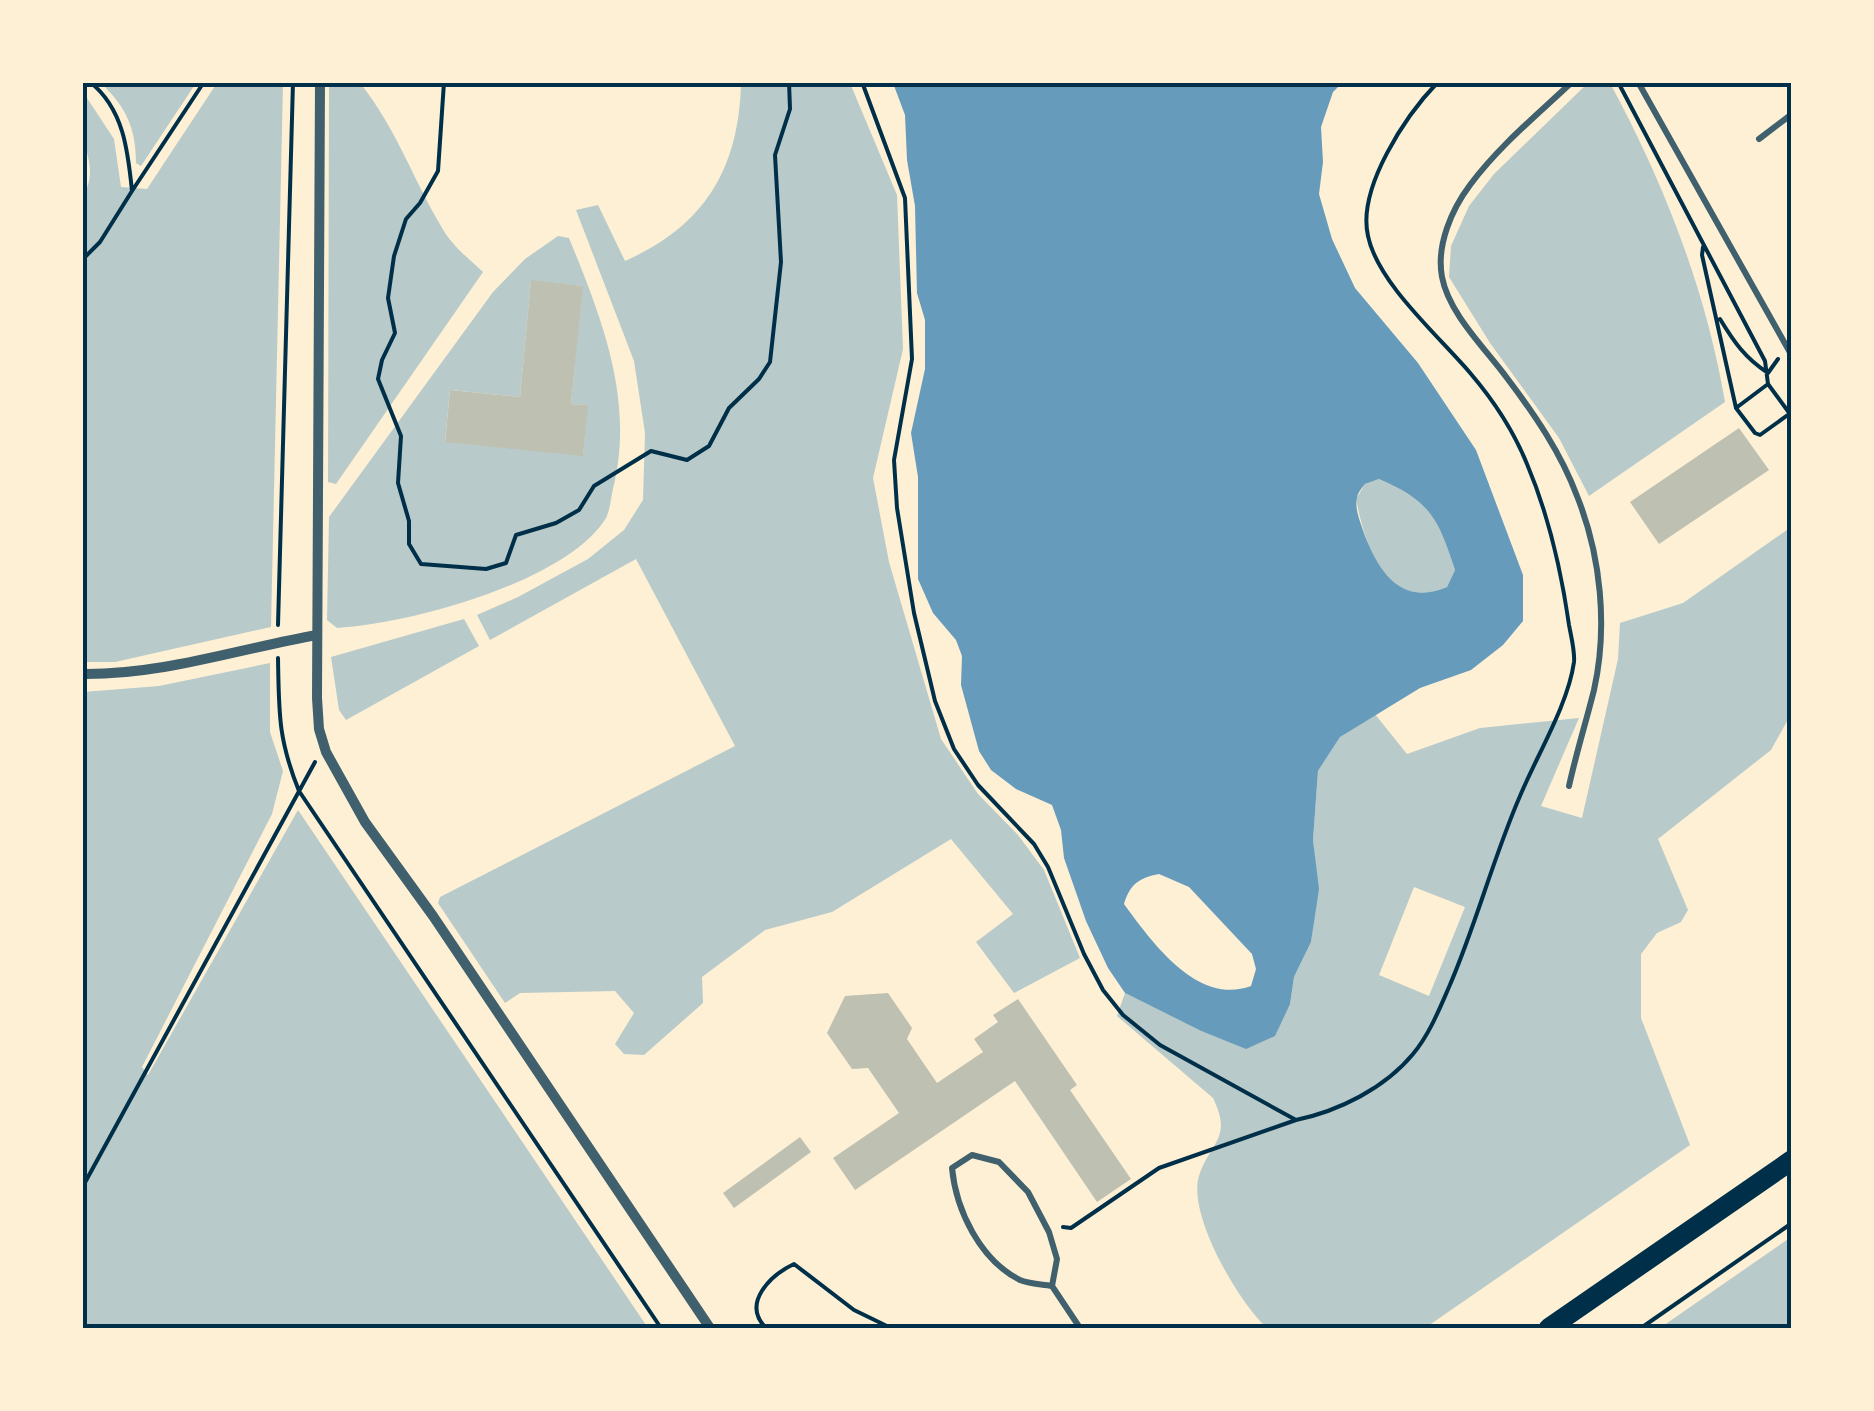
<svg xmlns="http://www.w3.org/2000/svg" width="1874" height="1411" viewBox="0 0 1874 1411" font-family="Figtree,sans-serif">
	<style>
		.green { fill: #b9caca; fill-rule: evenodd }
		.water { fill: #669bbc; fill-rule: evenodd }
		.building { fill: #bec0b2 }
		.lines { fill: none; stroke-linecap: round; stroke-linejoin: round }
		.path { stroke: #003049; stroke-width: 4 }
		.service { stroke: #3f606c; stroke-width: 6 }
		.minor { stroke: #3f606c; stroke-width: 10 }
		.primary { stroke: #003049; stroke-width: 20 }
		.neatline { fill: none; stroke: #003049; stroke-width: 4 }
	</style>
	<rect width="100%" height="100%" fill="#fdf0d5"/>
	<!-- green -->
	<path class="green" d="M 1589,82 L 1610,83 C 1664,183 1706,290 1725,402 L 1589,496 L 1559,438 L 1490,343 L 1449,277 L 1451,246 L 1469,206 L 1494,174 Z
		M 101,83 L 196,83 L 141,166 L 136,163 C 136,128 126,107 101,83 Z
		M 217,83 L 283,83 L 271,627 L 115,662 L 83,662 L 82,197 C 97,174 87,158 83,134 C 80,121 83,105 83,92 L 114,139 L 121,187 L 147,189 Z
		M 329,83 L 360,83 C 396,128 412,177 441,226 C 451,245 468,258 483,272 L 336,484 L 328,482 Z
		M 741,83 L 850,83 L 897,195 L 903,349 L 873,478 L 889,562 L 941,739 L 978,794 L 1018,835 L 1044,870 L 1080,958 L 1014,993 L 976,942 L 1013,914 L 951,839 L 832,912 L 765,930 L 702,977 L 703,1003 L 644,1055 L 624,1054 L 615,1044 L 634,1013 L 615,991 L 520,993 L 505,1003 L 438,903 L 440,897 L 735,746 L 636,559 L 490,640 L 477,615 L 518,597 L 588,559 L 624,530 L 643,500 L 645,433 L 634,361 L 576,210 L 598,205 L 625,261 C 705,226 739,168 741,83 Z
		M 558,236 L 569,238 C 602,319 635,401 613,489 C 611,497 610,510 606,518 C 567,582 408,624 337,628 L 327,620 L 329,517 L 493,292 L 525,259 ZM 531,281 L 582,286 L 571,404 L 587,405 L 583,455 L 445,441 L 450,390 L 520,397 Z
		M 1379,479 C 1430,501 1438,518 1455,570 L 1447,587 C 1386,613 1365,545 1356,499 L 1365,484 Z
		M 1791,527 L 1791,714 L 1771,750 L 1658,839 L 1688,910 L 1681,922 L 1657,933 L 1641,954 L 1641,1018 L 1690,1145 L 1425,1328 L 1267,1328 C 1239,1303 1187,1214 1199,1176 C 1210,1142 1233,1139 1213,1098 L 1117,1016 L 1125,993 L 1199,1030 L 1290,1004 L 1294,977 L 1311,942 L 1318,889 L 1313,840 L 1318,771 L 1340,737 L 1374,713 L 1407,754 L 1480,728 L 1579,718 L 1541,806 L 1582,818 L 1618,659 L 1620,623 L 1683,603 ZM 1414,887 L 1465,907 L 1429,996 L 1379,975 Z
		M 464,619 L 479,646 L 346,720 L 339,710 L 331,657 Z
		M 270,663 L 270,732 L 283,771 L 272,814 L 142,1067 L 148,1075 L 298,810 L 648,1328 L 83,1328 L 83,692 L 159,686 Z
		M 1791,1237 L 1791,1328 L 1660,1328 Z"/>
	<!-- water -->
	<path class="water" d="M 893,83 L 1342,83 L 1333,92 L 1321,127 L 1323,162 L 1319,194 L 1332,239 L 1355,288 L 1418,363 L 1476,450 L 1523,575 L 1523,621 L 1503,645 L 1471,670 L 1420,688 L 1340,737 L 1318,771 L 1313,840 L 1319,889 L 1311,942 L 1294,977 L 1290,1004 L 1275,1036 L 1246,1049 L 1199,1030 L 1125,993 L 1108,968 L 1086,921 L 1064,858 L 1061,830 L 1052,805 L 1016,789 L 991,770 L 979,751 L 961,685 L 962,656 L 956,640 L 933,613 L 918,579 L 918,477 L 911,433 L 925,369 L 925,320 L 917,293 L 915,206 L 907,160 L 905,115 ZM 1379,479 C 1430,501 1438,518 1455,570 L 1447,587 C 1402,606 1380,574 1365,536 C 1362,526 1354,509 1357,498 C 1358,492 1362,488 1365,484 ZM 1159,874 L 1189,887 L 1252,954 L 1256,969 L 1251,986 C 1197,1006 1152,942 1124,904 C 1130,884 1139,878 1159,874 Z"/>
	<!-- building -->
	<path class="building" d="M 531,280 L 583,286 L 571,404 L 588,405 L 583,456 L 445,442 L 450,390 L 520,397 Z
		M 1739,428 L 1769,470 L 1659,544 L 1630,502 Z
		M 888,993 L 912,1028 L 907,1039 L 937,1083 L 983,1052 L 974,1039 L 998,1022 L 993,1015 L 1018,999 L 1077,1085 L 1070,1090 L 1131,1179 L 1097,1202 L 1015,1081 L 855,1190 L 833,1158 L 899,1113 L 868,1068 L 852,1069 L 827,1033 L 845,996 Z
		M 800,1137 L 811,1152 L 734,1208 L 723,1193 Z"/>
	<g class="lines">
		<!-- path -->
		<path class="path" d="M 444,82 L 438,171 L 420,203 L 406,219 L 394,256 L 388,298 L 395,333 L 382,360 L 378,379 L 401,436 L 398,483 L 409,521 L 409,544 L 421,564 L 486,569 L 506,563 L 516,535 L 556,523 L 579,510 L 594,486 L 651,451 L 687,460 L 709,446 L 729,408 L 759,379 L 770,362 L 781,262 L 775,155 L 790,109 L 789,82
			M 862,82 L 905,198 L 912,359 L 894,460 L 897,508 L 914,613 L 935,701 L 954,749 L 978,785 L 1034,844 L 1048,867 L 1084,954 L 1103,990 L 1123,1015 L 1160,1045 L 1296,1120 C 1339,1111 1385,1088 1413,1054 C 1429,1035 1439,1010 1449,987 C 1476,925 1493,858 1520,796 C 1537,755 1568,705 1574,662 C 1575,651 1571,636 1569,625 C 1561,569 1549,516 1527,464 C 1514,432 1494,401 1471,374 C 1440,337 1378,284 1368,236 C 1357,188 1406,115 1438,82
			M 1618,82 L 1765,361 L 1768,384 L 1790,414
			M 132,191 L 204,82
			M 1703,247 L 1702,255 L 1736,408 L 1755,433 L 1760,435 L 1792,412
			M 82,260 L 100,242 L 132,191 C 128,152 124,109 90,82
			M 1720,319 C 1734,342 1745,358 1768,373 L 1778,359
			M 1736,408 L 1768,384
			M 278,625 L 293,82
			M 278,658 C 279,713 278,739 299,791 L 661,1328
			M 82,1188 L 315,762
			M 1063,1227 L 1071,1228 L 1159,1168 L 1296,1120
			M 766,1328 C 741,1303 771,1275 794,1264 L 854,1310 L 891,1328
			M 1641,1328 L 1792,1223"/>
		<!-- service -->
		<path class="service" d="M 1638,82 L 1792,356
			M 1759,139 L 1792,114
			M 1569,786 C 1576,754 1586,722 1594,690 C 1608,627 1601,556 1577,496 C 1561,453 1535,415 1507,378 C 1485,348 1449,314 1442,277 C 1436,245 1452,209 1470,185 C 1499,146 1537,115 1572,82
			M 1052,1286 C 1042,1284 1029,1284 1020,1280 C 980,1260 956,1210 952,1168 L 972,1155 L 999,1162 L 1028,1192 L 1049,1232 L 1057,1259 L 1052,1286 L 1080,1328"/>
		<!-- minor -->
		<path class="minor" d="M 320,82 L 317,698 L 319,729 L 326,752 L 365,822 L 433,916 L 710,1328
			M 82,674 C 163,675 238,649 317,635"/>
		<!-- primary -->
		<path class="primary" d="M 1549,1328 L 1792,1160"/>
	</g>
	<!-- border -->
	<rect width="1874" height="1411" fill="none" stroke="#fdf0d5" stroke-width="170"/>
	<rect x="85" y="85" width="1704" height="1241" class="neatline"/>
</svg>
